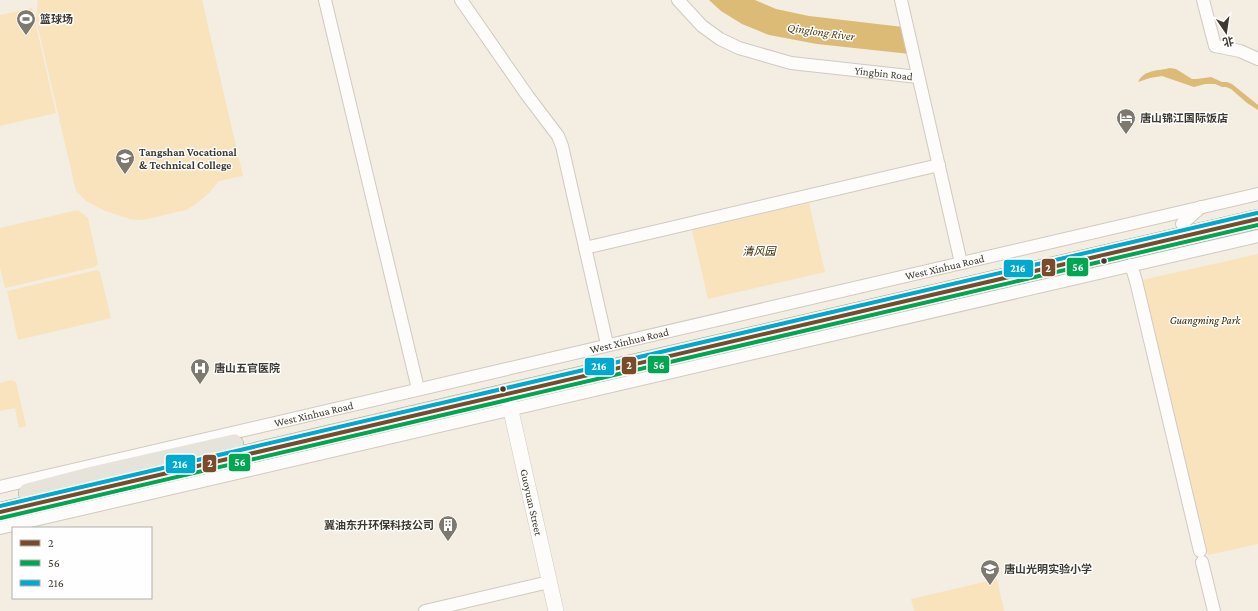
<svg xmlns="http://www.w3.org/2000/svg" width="1258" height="611" viewBox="0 0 1258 611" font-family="'Crimson Pro','Noto Sans SC',serif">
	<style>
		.green { fill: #f8e3bd }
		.water { fill: #dcbb77 }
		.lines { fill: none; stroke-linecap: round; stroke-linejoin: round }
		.minor-casing { stroke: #cfcac1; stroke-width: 14 }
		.tertiary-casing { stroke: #cfcac1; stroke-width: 16 }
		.primary-casing { stroke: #aba393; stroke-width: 20 }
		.minor { stroke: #fdfcfa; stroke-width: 12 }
		.tertiary { stroke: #fdfcfa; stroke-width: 15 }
		.primary { stroke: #e6e3db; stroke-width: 19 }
		.bus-1-casing { stroke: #fefefe; stroke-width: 7 }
		.bus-2-casing { stroke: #fefefe; stroke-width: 7 }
		.bus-3-casing { stroke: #fefefe; stroke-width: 7 }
		.bus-1 { stroke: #7a4b2a; stroke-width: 4 }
		.bus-2 { stroke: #00a651; stroke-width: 4 }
		.bus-3 { stroke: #00a9ce; stroke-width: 4 }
		.bus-dot { fill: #3f3a31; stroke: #fefefe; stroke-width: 1.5 }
		.labels { text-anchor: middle; stroke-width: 3; stroke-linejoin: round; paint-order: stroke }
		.poi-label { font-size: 11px; font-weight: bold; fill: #3f3a31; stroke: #fefefe; text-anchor: start }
		.street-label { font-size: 11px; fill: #3f3a31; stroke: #fefefe }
		.park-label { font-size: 11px; font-style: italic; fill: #3b2901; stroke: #fefefe }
		.water-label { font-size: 12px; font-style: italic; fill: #56431d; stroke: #fefefe }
		.line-badge { stroke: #fefefe; stroke-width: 1.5 }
		.badge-label { font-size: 11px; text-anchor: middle; font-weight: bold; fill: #fff }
	</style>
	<rect width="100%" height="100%" fill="#f4ede1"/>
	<!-- green -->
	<path class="green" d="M 38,0 L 202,0 L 243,176 L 219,181 L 209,193 L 196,204 L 186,210 L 143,220 L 130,219 L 103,210 L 86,201 L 76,191 L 36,19 Z
		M 32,8 L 56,113 L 0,126 L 0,15 Z
		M 809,203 L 825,272 L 708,299 L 692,230 Z
		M 78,210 L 88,218 L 98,264 L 95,267 L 5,288 L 0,268 L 0,228 Z
		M 1258,254 L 1258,544 L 1208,555 L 1171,405 L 1142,280 Z
		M 97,270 L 100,272 L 111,318 L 18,340 L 7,291 Z
		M 11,380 L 16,382 L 26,426 L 19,428 L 15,408 L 0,411 L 0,383 Z
		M 997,579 L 1004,611 L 914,611 L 911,599 Z"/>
	<!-- water -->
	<path class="water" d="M 709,0 L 755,0 L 776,9 L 809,16 L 903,27 L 910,54 L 817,44 L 769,35 L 742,24 L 721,11 Z
		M 1170,68 L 1176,69 L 1192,79 L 1197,79 L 1211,77 L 1222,82 L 1227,82 L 1232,84 L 1258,105 L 1258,110 L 1247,103 L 1231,89 L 1226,87 L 1222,87 L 1215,84 L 1205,84 L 1194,87 L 1162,76 L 1150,78 L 1138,82 C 1144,69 1159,71 1170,68 Z"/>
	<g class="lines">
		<defs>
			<g id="minor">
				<path d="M 325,0 L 418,389"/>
				<path d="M 461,0 L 527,95 L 558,136 L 562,146 L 607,344"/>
				<path id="s1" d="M 678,0 L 702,26 L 720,39 L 739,48 L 791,63 L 918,77"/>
				<path d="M 901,0 L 961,263"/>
				<path d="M 1203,0 L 1215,46 L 1240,51 L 1258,59"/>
				<path d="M 1182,224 L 1201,207"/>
				<path d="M 585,248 L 939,165"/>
				<path d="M 1131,265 L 1136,281 L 1200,551"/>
				<path id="s2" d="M 0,487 L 1258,194"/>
				<path d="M 0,528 L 1258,236"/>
				<path d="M 1202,562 L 1214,611"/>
				<path d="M 425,611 L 549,582"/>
			</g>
			<g id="tertiary">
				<path id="s3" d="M 507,393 L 556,611"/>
			</g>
			<path id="primary" d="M 28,493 L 93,476 L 234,444
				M 0,512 L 507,393 L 1258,219"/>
		</defs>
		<!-- minor casing -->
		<use href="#minor" class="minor-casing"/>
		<!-- tertiary casing -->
		<use href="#tertiary" class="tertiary-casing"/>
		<!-- primary casing -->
		<use href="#primary" class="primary-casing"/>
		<!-- minor -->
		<use href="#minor" class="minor"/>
		<!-- tertiary -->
		<use href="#tertiary" class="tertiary"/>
		<!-- primary -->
		<use href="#primary" class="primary"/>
		<defs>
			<path id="bus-1" d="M 0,512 L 1258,219"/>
			<path id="bus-2" d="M 1,518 L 1258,225"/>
			<path id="bus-3" d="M 0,506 L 1257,213"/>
		</defs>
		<!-- bus-1 casing -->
		<use href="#bus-1" class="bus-1-casing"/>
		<!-- bus-2 casing -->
		<use href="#bus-2" class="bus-2-casing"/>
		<!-- bus-3 casing -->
		<use href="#bus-3" class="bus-3-casing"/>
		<!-- bus-1 -->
		<use href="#bus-1" class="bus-1"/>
		<!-- bus-2 -->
		<use href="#bus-2" class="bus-2"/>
		<!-- bus-3 -->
		<use href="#bus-3" class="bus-3"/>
	</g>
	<!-- icons -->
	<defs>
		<symbol id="stadium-pin" viewBox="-11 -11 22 30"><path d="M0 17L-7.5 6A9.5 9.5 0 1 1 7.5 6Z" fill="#7e796f" stroke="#fefefe"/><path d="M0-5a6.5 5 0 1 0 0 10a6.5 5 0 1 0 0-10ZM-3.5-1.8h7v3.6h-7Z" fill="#fff"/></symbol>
		<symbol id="hotel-pin" viewBox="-11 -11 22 30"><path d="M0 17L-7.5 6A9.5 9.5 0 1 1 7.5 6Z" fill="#7e796f" stroke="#fefefe"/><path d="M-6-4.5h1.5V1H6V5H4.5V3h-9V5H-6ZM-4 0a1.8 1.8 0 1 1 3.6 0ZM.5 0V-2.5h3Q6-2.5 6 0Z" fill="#fff"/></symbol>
		<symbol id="university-pin" viewBox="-11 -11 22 30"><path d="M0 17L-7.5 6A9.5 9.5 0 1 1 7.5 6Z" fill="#7e796f" stroke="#fefefe"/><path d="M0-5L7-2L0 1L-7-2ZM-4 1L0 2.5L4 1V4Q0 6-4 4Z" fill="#fff"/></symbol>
		<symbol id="hospital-pin" viewBox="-11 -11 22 30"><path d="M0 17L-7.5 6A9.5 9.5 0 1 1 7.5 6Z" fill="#7e796f" stroke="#fefefe"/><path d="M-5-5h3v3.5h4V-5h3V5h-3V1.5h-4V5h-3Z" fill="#fff"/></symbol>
		<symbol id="building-pin" viewBox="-11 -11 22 30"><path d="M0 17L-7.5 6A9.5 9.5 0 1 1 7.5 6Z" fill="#7e796f" stroke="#fefefe"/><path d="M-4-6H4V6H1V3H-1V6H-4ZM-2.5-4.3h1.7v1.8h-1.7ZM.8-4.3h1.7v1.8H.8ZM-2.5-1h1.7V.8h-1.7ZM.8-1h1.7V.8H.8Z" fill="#fff"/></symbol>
		<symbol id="school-pin" viewBox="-11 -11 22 30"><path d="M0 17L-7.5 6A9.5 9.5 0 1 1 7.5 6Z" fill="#7e796f" stroke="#fefefe"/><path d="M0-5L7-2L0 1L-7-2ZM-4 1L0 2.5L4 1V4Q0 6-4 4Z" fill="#fff"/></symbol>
	</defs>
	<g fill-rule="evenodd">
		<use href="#stadium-pin" x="15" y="8" width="22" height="30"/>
		<use href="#hotel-pin" x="1115" y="107" width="22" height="30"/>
		<use href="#university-pin" x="114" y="147" width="22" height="30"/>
		<use href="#hospital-pin" x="189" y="357" width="22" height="30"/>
		<use href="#building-pin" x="437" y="514" width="22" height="30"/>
		<use href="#school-pin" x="979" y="558" width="22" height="30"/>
	</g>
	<!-- markers -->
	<g class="bus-dot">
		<circle cx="1104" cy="261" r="3.5"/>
		<circle cx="503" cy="389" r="3.5"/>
	</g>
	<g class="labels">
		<!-- poi labels -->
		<g class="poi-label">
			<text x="40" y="23">篮球场</text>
			<text x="1140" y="122">唐山锦江国际饭店</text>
			<text x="139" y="156">Tangshan Vocational<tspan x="139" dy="13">&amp; Technical College</tspan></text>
			<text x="214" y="372">唐山五官医院</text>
			<text x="434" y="529" text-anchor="end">冀油东升环保科技公司</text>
			<text x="1004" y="573">唐山光明实验小学</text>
		</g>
		<!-- street labels -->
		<g class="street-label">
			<text dy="4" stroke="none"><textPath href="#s1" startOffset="226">Yingbin Road</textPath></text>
			<text dy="4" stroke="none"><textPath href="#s2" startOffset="970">West Xinhua Road</textPath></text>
			<text dy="4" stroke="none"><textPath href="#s2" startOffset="646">West Xinhua Road</textPath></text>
			<text dy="4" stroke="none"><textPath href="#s2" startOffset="322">West Xinhua Road</textPath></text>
			<text dy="4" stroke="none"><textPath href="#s3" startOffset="112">Guoyuan Street</textPath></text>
		</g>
		<!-- park labels -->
		<g class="park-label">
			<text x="759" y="255">清风园</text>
			<text x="1205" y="324">Guangming Park</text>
		</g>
		<!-- water labels -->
		<g class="water-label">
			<text transform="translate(821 32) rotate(8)" y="4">Qinglong River</text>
		</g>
	</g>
	<g class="line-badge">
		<rect x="1066" y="257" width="23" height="20" rx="4" fill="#00a651"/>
		<rect x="1041" y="258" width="15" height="19" rx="4" fill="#7a4b2a"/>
		<rect x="1003" y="259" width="31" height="19" rx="4" fill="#00a9ce"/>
		<rect x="647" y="355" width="23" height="19" rx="4" fill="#00a651"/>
		<rect x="621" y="356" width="16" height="19" rx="4" fill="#7a4b2a"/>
		<rect x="584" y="357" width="31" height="19" rx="4" fill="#00a9ce"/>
		<rect x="228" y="453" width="23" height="19" rx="4" fill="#00a651"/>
		<rect x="202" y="454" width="15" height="19" rx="4" fill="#7a4b2a"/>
		<rect x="165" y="454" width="31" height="20" rx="4" fill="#00a9ce"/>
	</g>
	<g class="badge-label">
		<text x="1078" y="271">56</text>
		<text x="1048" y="272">2</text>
		<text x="1018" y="272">216</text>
		<text x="659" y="369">56</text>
		<text x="629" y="369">2</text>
		<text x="599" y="370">216</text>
		<text x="240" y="466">56</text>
		<text x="210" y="467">2</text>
		<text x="180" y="468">216</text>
	</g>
	<!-- legend -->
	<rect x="12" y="527" width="140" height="72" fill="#fefefe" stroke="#b2b0ac"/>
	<rect x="20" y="540" width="20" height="6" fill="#7a4b2a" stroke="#b2b0ac"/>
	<text x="48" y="547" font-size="12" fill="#3f3a31">2</text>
	<rect x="20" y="560" width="20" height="6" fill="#00a651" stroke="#b2b0ac"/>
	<text x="48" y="567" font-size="12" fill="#3f3a31">56</text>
	<rect x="20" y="580" width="20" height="6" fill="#00a9ce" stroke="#b2b0ac"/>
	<text x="48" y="587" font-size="12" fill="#3f3a31">216</text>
	<!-- north arrow -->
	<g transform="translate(1226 32) rotate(167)" stroke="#fefefe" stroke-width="3" paint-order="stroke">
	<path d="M0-3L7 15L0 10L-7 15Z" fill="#3f3a31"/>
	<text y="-6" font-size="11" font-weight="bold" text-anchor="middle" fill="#3f3a31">北</text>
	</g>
</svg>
